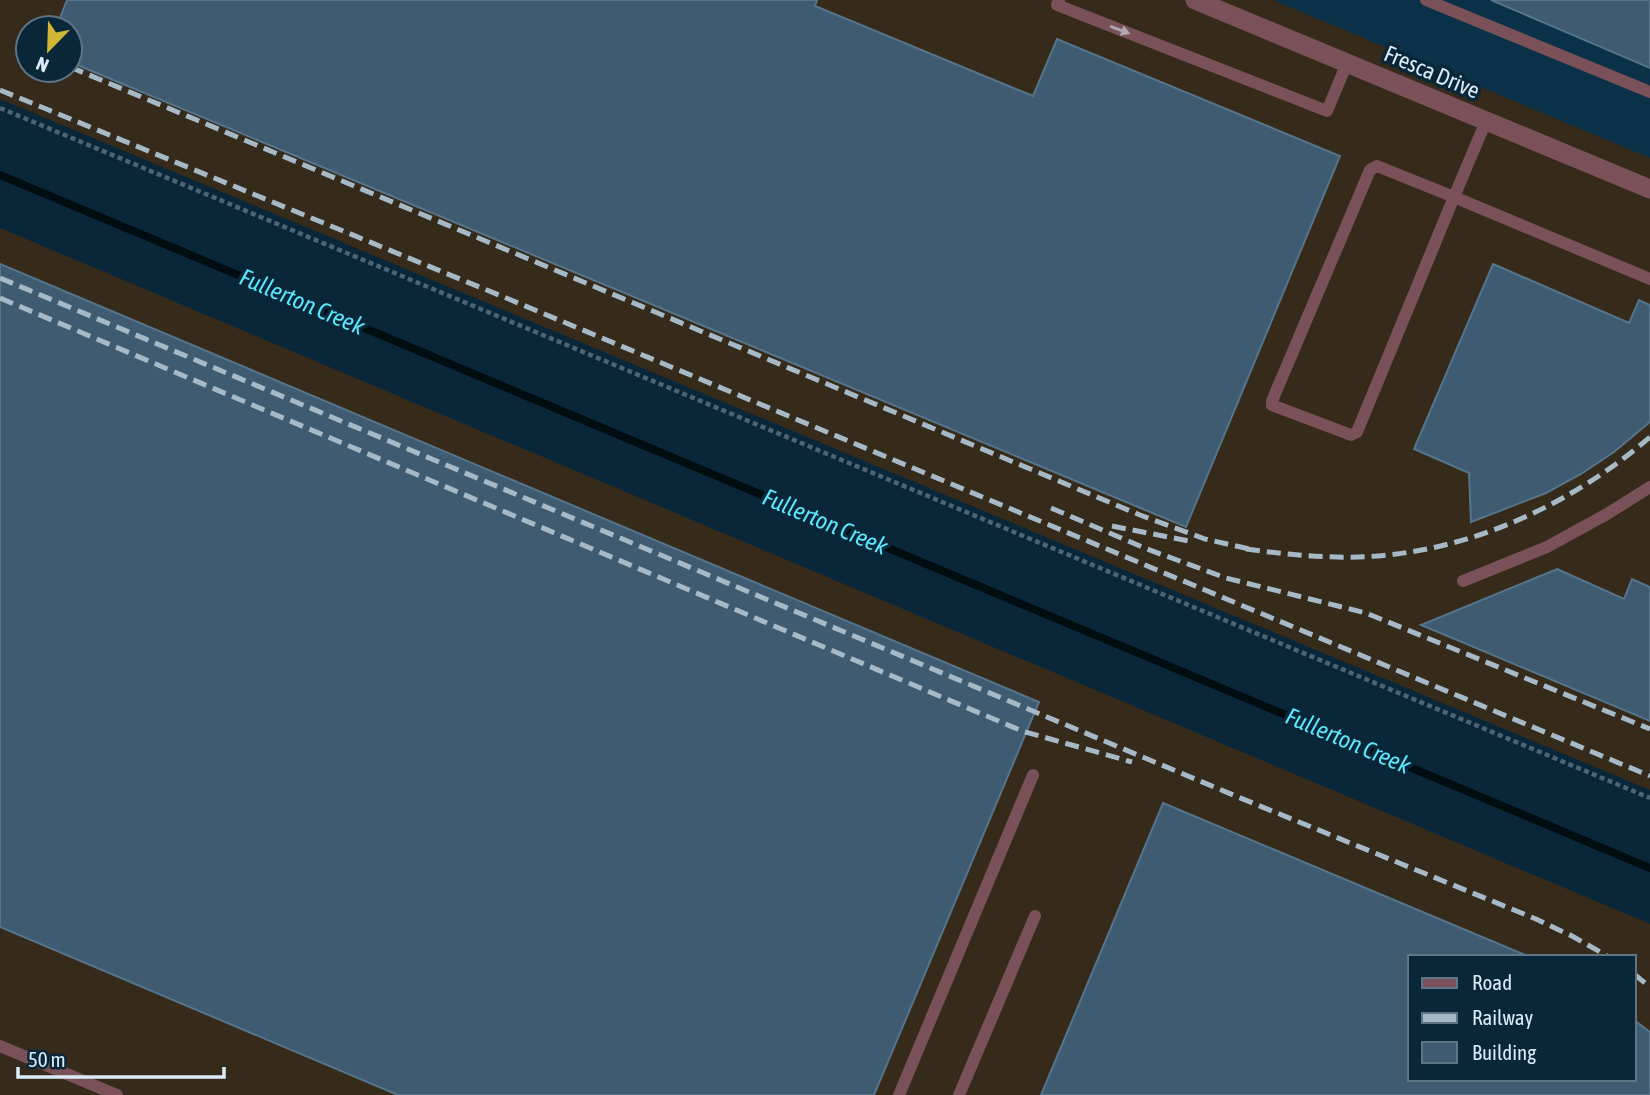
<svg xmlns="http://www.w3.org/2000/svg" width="1650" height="1095" viewBox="0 0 1650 1095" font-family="'Asap Condensed',sans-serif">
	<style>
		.built { fill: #0b3148 }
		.industrial { fill: #362a1b; fill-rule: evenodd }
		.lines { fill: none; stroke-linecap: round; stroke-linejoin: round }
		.stream { stroke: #000d10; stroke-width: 8 }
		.building { fill: #3e5b71; stroke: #56748a; stroke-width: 2 }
		.path { stroke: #4c6576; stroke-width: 4.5; stroke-dasharray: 5 3.5; stroke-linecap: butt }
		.service { stroke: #7a5158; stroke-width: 12 }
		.minor { stroke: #7a5158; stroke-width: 19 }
		.rail { stroke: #a5b9c7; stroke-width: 5; stroke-dasharray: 14 7; stroke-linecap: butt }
		.oneway { fill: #afa6b0 }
		.labels { text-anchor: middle; stroke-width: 7; stroke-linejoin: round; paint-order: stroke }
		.street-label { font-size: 23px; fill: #dbebf8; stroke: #0a273a }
		.water-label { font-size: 24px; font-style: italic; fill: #5de7fc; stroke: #0a273a }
	</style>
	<rect width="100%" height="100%" fill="#0a273a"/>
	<!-- built -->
	<path class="built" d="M 1273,0 L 1650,0 L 1650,158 Z"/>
	<!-- industrial -->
	<path class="industrial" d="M 0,0 L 1273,0 L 1650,158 L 1650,790 L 0,99 ZM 28,28 L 70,28 L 70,70 L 28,70 Z
		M 0,228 L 1650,924 L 1650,1095 L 0,1095 ZM 1410,957 L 1634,957 L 1634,1079 L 1410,1079 Z"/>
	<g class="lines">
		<!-- stream -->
		<path class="stream" d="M 0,175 L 1650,868"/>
	</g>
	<!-- building -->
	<path class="building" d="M 67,0 L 817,0 L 815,6 L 1033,96 L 1057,39 L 1340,156 L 1186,527 L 70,62 L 70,28 L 56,28 Z
		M 1491,0 L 1650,0 L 1650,68 Z
		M 0,264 L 1039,702 L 874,1095 L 398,1095 L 0,927 Z
		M 1493,264 L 1629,323 L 1639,300 L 1650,305 L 1650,422 L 1614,452 L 1581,474 L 1546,493 L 1471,522 L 1469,473 L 1414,449 Z
		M 1557,569 L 1624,599 L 1632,579 L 1650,587 L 1650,721 L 1421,625 Z
		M 1163,803 L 1530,957 L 1410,957 L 1410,1079 L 1634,1079 L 1634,1020 L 1650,1032 L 1650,1095 L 1041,1095 Z"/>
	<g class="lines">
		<!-- path -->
		<path class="path" d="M 0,108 L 1650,798"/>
		<!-- service -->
		<path class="service" d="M 1059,0 L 1057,5 L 1327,111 L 1347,63
			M 1426,0 L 1650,92
			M 1486,121 L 1454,197 L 1650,279
			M 1377,166 L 1454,197 L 1357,432 L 1351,435 L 1272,405 L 1272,401 L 1370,170 Z
			M 1463,581 L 1547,547 L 1607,514 L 1650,487
			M 0,1046 L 117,1095
			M 899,1095 L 1033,775
			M 959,1095 L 1035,916"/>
		<!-- minor -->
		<path class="minor" d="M 1195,0 L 1650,189"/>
		<!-- rail -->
		<path class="rail" d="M 70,67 L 1140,515 L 1205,539 L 1254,550
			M 0,90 L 511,300 L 1650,776
			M 0,278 L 1238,797 L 1536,919 L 1572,936 L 1609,957
			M 0,298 L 1022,731 L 1132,762
			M 1051,508 L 1147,549 L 1226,578 L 1366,613 L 1650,729
			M 1112,526 L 1194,542
			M 1246,549 C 1283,554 1321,558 1358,557 C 1465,554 1570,506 1650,437
			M 1634,974 L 1650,987"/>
	</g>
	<!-- one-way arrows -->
	<defs><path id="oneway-solid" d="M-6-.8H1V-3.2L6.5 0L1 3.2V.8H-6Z" transform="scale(1.75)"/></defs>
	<use class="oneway" href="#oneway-solid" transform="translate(1120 30) rotate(21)"/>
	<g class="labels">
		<!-- street labels -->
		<g class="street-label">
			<text transform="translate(1432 72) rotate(23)" y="8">Fresca Drive</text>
		</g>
		<!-- water labels -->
		<g class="water-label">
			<text transform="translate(302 302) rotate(23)" y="8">Fullerton Creek</text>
			<text transform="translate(825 522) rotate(23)" y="8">Fullerton Creek</text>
			<text transform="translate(1348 741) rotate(23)" y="8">Fullerton Creek</text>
		</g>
	</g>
	<!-- legend -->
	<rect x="1408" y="955" width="228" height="126" fill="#0a273a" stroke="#5e7586" stroke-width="2"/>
	<rect x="1422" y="978" width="35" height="10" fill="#7a5158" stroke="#5e7586" stroke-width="2"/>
	<text x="1472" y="990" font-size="21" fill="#dbebf8">Road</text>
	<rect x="1422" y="1013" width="35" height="10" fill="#a5b9c7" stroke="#5e7586" stroke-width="2"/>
	<text x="1472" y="1025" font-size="21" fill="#dbebf8">Railway</text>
	<rect x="1422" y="1042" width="35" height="21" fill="#3e5b71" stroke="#5e7586" stroke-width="2"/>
	<text x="1472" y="1060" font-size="21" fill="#dbebf8">Building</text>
	<!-- north arrow -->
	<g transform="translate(49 49) rotate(203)"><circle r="33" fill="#0a273a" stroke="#5e7586" stroke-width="2"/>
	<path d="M0-5L12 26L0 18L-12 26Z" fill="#d2b736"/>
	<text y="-10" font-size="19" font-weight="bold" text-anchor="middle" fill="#dbebf8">N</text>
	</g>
	<!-- scale -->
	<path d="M18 1067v10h206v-10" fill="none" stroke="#dbebf8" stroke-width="3.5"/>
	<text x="28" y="1067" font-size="21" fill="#dbebf8" stroke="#0a273a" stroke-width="5" paint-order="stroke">50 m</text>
</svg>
